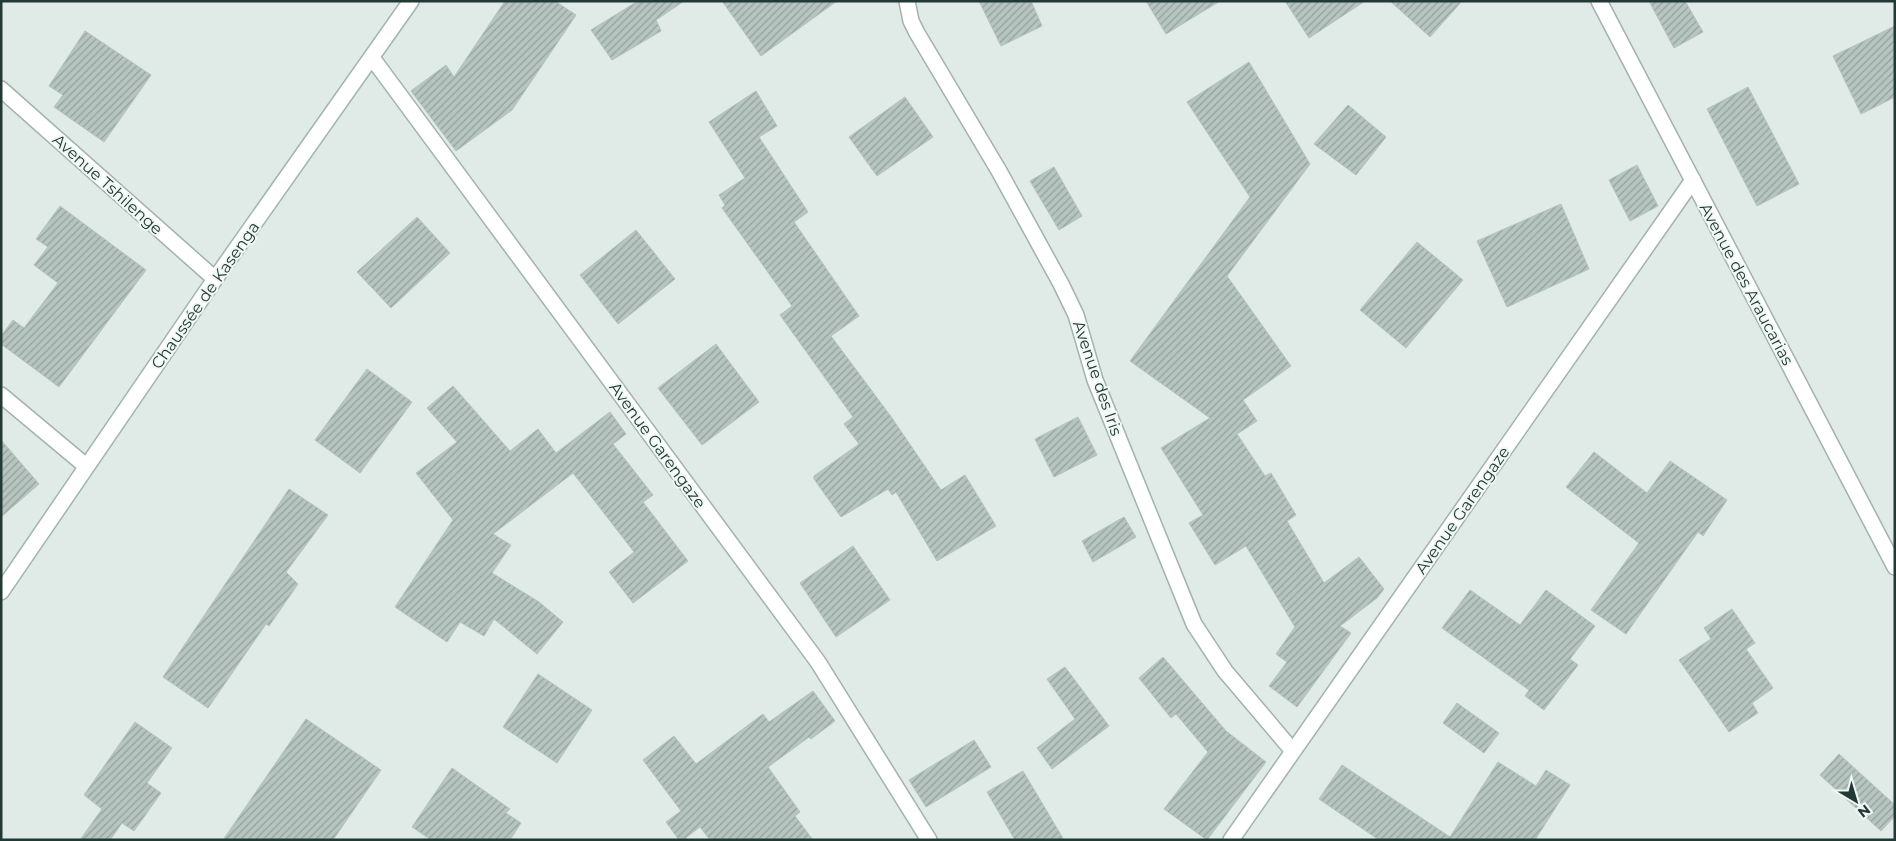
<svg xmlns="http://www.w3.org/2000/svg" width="1896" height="841" viewBox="0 0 1896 841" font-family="Montserrat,sans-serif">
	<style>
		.building { fill: url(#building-hatch); stroke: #b3c3be }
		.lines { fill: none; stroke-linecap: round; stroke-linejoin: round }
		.minor-casing { stroke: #a3b2ae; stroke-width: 18 }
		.tertiary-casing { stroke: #a3b2ae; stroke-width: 18 }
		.secondary-casing { stroke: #a0b5af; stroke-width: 18 }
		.minor { stroke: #fff; stroke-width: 15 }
		.tertiary { stroke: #fff; stroke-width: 15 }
		.secondary { stroke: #fff; stroke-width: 15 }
		.labels { text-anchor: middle; stroke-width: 4; stroke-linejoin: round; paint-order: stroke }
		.street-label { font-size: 16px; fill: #223a35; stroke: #f0f7f4 }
	</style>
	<defs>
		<pattern id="building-hatch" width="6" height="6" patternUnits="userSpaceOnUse" patternTransform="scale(1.25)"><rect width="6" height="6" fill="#b6c5c0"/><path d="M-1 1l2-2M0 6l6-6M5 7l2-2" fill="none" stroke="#94a19d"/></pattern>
	</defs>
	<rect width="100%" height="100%" fill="#e0eae7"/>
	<!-- building -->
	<path class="building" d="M 505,1 L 555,1 L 576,15 L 512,110 L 456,151 L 411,91 L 446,65 L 454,77 Z
		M 638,1 L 684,1 L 656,20 L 661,31 L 612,60 L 591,30 Z
		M 722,1 L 837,1 L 761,56 Z
		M 979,1 L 1031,1 L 1042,26 L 1001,46 Z
		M 1146,1 L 1220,1 L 1166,34 Z
		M 1285,1 L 1365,1 L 1309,38 Z
		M 1390,1 L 1462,1 L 1430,37 Z
		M 1649,1 L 1685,1 L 1703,32 L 1674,48 Z
		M 1895,26 L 1895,97 L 1861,114 L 1833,56 Z
		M 85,31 L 151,75 L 104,142 L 54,107 L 63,95 L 49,86 Z
		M 1249,62 L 1310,164 L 1227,276 L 1291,366 L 1243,400 L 1257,421 L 1237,434 L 1265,476 L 1271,473 L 1296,515 L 1287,521 L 1324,583 L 1359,557 L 1384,589 L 1377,598 L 1340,626 L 1351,633 L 1297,707 L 1269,686 L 1287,662 L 1276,654 L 1295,627 L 1246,546 L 1215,565 L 1189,523 L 1203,515 L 1161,448 L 1210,418 L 1130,361 L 1250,197 L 1187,102 Z
		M 1748,87 L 1799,184 L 1757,206 L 1707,109 Z
		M 756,91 L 777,126 L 759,137 L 808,212 L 794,222 L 859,316 L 831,336 L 892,418 L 941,490 L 965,475 L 996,526 L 937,561 L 896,492 L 892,495 L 888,489 L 841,517 L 814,479 L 814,476 L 859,444 L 844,424 L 853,417 L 780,315 L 792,306 L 722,208 L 725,205 L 719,195 L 745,178 L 709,122 Z
		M 905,97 L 933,137 L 877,176 L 849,137 Z
		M 1348,105 L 1386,137 L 1356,175 L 1314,144 Z
		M 1637,165 L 1658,206 L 1630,221 L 1609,180 Z
		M 1054,167 L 1082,216 L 1059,230 L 1030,181 Z
		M 1561,204 L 1589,269 L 1507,307 L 1477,241 Z
		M 60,206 L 146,270 L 59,387 L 1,344 L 1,336 L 13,320 L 24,328 L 58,283 L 34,265 L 48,247 L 36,239 Z
		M 417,217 L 450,253 L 391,308 L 357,272 Z
		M 636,230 L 675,279 L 618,324 L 580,275 Z
		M 1417,242 L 1463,280 L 1406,348 L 1360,310 Z
		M 716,344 L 759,402 L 702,445 L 658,388 Z
		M 367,369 L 412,402 L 360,473 L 315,440 Z
		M 453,386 L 510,451 L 538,429 L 556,453 L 610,412 L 626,434 L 613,444 L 653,495 L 643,502 L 688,561 L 633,603 L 609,572 L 634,552 L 573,473 L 493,534 L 511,545 L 492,573 L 539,602 L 563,622 L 537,654 L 494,619 L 484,636 L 460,622 L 447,642 L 395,607 L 453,520 L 416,473 L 457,442 L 427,408 Z
		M 1078,417 L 1097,455 L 1054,477 L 1035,439 Z
		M 1,440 L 39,484 L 1,517 Z
		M 1594,452 L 1647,493 L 1670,461 L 1727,500 L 1703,536 L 1698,532 L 1626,634 L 1591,610 L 1639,543 L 1566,487 Z
		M 289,489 L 328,515 L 286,572 L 298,584 L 269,626 L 266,624 L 208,708 L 163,677 Z
		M 1124,517 L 1136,537 L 1093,562 L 1082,541 Z
		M 853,546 L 890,600 L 836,637 L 800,583 Z
		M 1470,590 L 1520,625 L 1546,590 L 1595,626 L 1570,659 L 1578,665 L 1544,710 L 1525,696 L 1529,690 L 1442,628 Z
		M 1732,609 L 1755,643 L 1746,649 L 1773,688 L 1752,703 L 1758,713 L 1729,732 L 1679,660 L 1711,639 L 1704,628 Z
		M 1163,657 L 1226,731 L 1266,762 L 1207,840 L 1164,809 L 1208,752 L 1176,714 L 1171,718 L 1139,678 Z
		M 1065,667 L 1109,726 L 1052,769 L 1037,748 L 1075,719 L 1047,679 Z
		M 538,674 L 592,710 L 557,763 L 503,727 Z
		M 813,691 L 835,721 L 811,739 L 809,737 L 768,767 L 800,812 L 795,816 L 813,840 L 710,840 L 700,827 L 683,840 L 679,840 L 666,822 L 681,811 L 643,760 L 674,736 L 696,764 L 763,714 L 769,722 Z
		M 1457,703 L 1499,733 L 1484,753 L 1443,723 Z
		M 306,719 L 381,770 L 333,840 L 223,840 Z
		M 135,722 L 172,748 L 147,783 L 161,793 L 134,831 L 122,823 L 110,840 L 80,840 L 102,809 L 84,795 Z
		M 974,740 L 991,767 L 926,807 L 909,780 Z
		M 1839,754 L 1895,805 L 1895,816 L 1881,831 L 1820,775 Z
		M 1498,762 L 1536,786 L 1546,770 L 1570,785 L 1535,840 L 1379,840 L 1319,799 L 1342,765 L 1450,837 Z
		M 452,768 L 510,809 L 506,813 L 521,823 L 510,840 L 431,840 L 412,827 Z
		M 1023,771 L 1064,840 L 1015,840 L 987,792 Z"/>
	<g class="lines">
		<defs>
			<path id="minor" d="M 907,1 L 911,21 L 917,33 L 999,171 L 1061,284 L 1076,315 L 1095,380 L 1194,624 L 1225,671 L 1292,750
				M 373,59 L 818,662 L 929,840
				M 1,89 L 215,279
				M 1,395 L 86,466
				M 1231,840 L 1693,180"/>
			<path id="tertiary" d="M 1599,1 L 1895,567"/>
			<path id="secondary" d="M 1,592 L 215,279 L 411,1"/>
		</defs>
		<!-- minor casing -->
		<use href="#minor" class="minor-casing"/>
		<!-- tertiary casing -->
		<use href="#tertiary" class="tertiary-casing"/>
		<!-- secondary casing -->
		<use href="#secondary" class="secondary-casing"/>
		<!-- minor -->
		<use href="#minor" class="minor"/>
		<!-- tertiary -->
		<use href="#tertiary" class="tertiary"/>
		<!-- secondary -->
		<use href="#secondary" class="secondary"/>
	</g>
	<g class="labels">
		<!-- street labels -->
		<g class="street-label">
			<text transform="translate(108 184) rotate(42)" y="6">Avenue Tshilenge</text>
			<text transform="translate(1747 284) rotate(62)" y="6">Avenue des Araucarias</text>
			<text transform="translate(205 295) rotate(-55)" y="6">Chaussée de Kasenga</text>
			<text transform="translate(1098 378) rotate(71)" y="6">Avenue des Iris</text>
			<text transform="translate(658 445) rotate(54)" y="6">Avenue Garengaze</text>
			<text transform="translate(1462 510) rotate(-55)" y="6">Avenue Garengaze</text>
		</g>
	</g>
	<!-- border -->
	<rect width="1896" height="841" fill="none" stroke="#223a35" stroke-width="5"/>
	<!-- north arrow -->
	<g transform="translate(1856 801) rotate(142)" stroke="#f0f7f4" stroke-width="4" paint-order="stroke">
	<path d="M0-4L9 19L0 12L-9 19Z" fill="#223a35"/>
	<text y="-8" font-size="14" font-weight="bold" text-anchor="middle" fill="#223a35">N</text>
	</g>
</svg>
